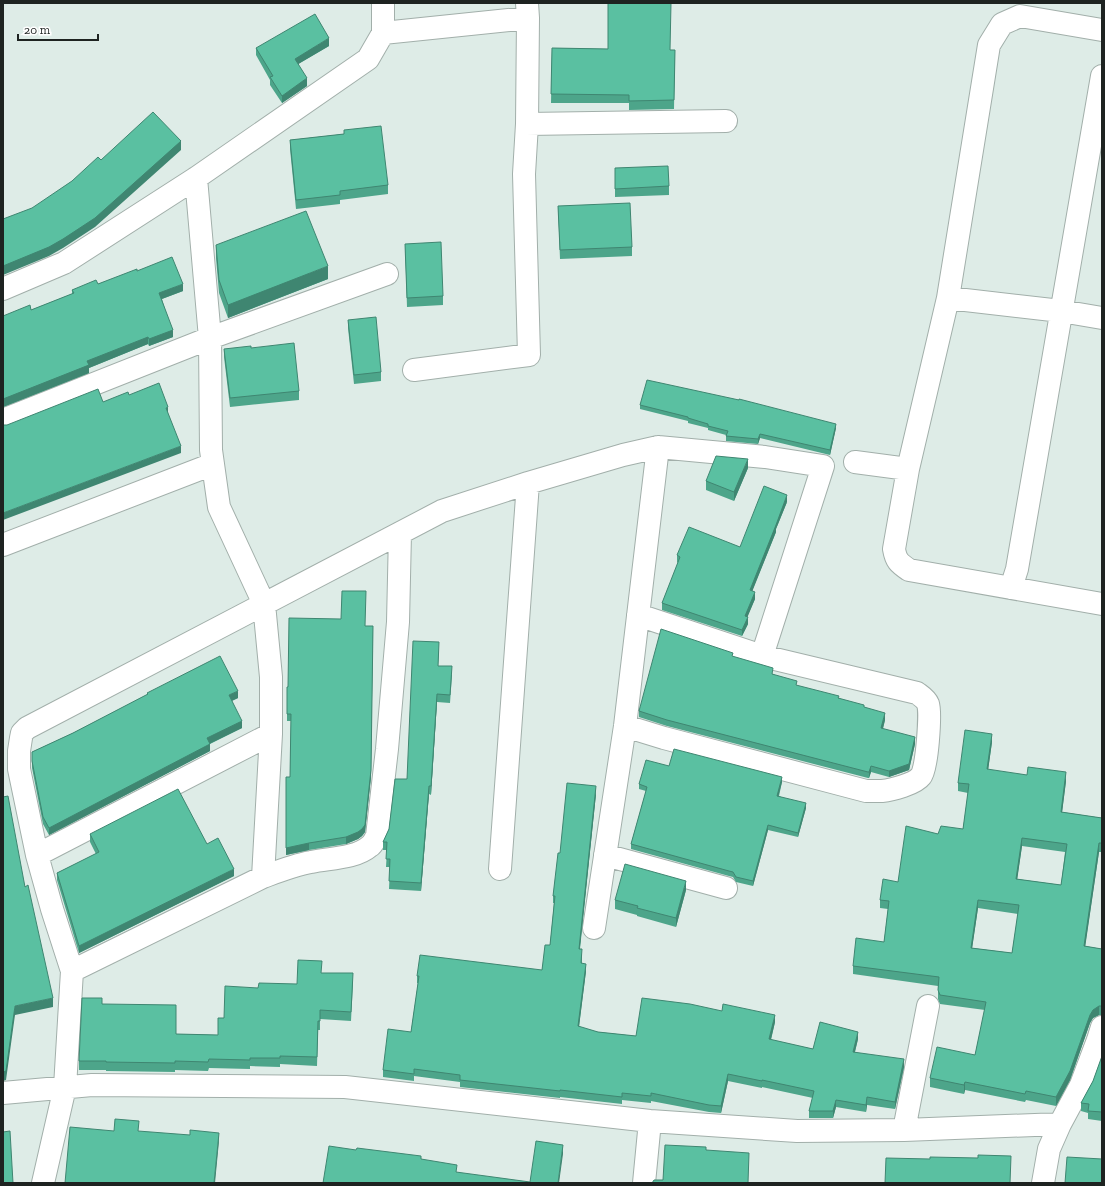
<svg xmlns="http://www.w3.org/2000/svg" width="1105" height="1186" viewBox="0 0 1105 1186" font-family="'Zilla Slab',serif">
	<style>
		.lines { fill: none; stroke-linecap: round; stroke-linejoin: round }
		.street-casing { stroke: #a2afaa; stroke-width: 24 }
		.street { stroke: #fff; stroke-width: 22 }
		.wall { fill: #4da58a; fill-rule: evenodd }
		.shaded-wall { fill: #3f8671 }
		.building { fill: #5ac0a1; stroke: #3f8671; fill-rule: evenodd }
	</style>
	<rect width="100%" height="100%" fill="#deece7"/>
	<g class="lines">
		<defs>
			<path id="street" d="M 1102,30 L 1020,16 L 1002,24 L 989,45 L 948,298 L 908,469 L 894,549 C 896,561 899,563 909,570 L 1102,604
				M 383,33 L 528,18
				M 527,124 L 726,121
				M 196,178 L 210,338 L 211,450 L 219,507 L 264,604 L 271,677 L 271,734 L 263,877
				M 3,289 L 64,263 L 196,178 L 368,59 L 383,33 L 383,3
				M 948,298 L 1061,311 L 1102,318
				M 414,370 L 529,355 L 524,174 L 527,124 L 528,18 L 527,3
				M 3,420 L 210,338 L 387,274
				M 855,462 L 908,469
				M 3,545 L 213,464
				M 1011,588 L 1017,569 L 1102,76
				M 625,726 L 664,738 L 866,791 C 871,791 877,791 882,791 C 892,790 915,784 921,776 C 927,770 931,713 928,704 C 926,699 921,696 917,693 L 762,656 L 638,615
				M 37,855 L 271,734
				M 605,855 L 726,888
				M 500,869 L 528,483
				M 594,928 L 625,726 L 658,447
				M 72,971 L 263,877 C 279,871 294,865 311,862 C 329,858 355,859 370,846 C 373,844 375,839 377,836 L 387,749 L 398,622 L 400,533
				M 3,1093 L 92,1085 L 345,1087 L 650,1121 L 797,1131 L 904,1130 L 1060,1124
				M 904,1130 L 928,1006
				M 43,1183 L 65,1087 L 72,971 L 52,909 L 37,855 L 19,769 L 19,751 L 21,738 L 22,733 L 27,728 L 442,511 L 528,483 L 623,455 L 658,447 L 765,457 L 823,466 L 762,656
				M 644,1183 L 650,1121
				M 1043,1183 L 1049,1149 L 1060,1124 L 1081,1085 L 1098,1040 L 1102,1027"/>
		</defs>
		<!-- street casing -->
		<use href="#street" class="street-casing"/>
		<!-- street -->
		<use href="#street" class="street"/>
	</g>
	<!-- wall -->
	<path class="wall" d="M 329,46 L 298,64 L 307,86 L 282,103 L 270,85 L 270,80 L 256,55 L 256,48 Z
		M 552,48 L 675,50 L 674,109 L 629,110 L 629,103 L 551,103 Z
		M 344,130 L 388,185 L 388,194 L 340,200 L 340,204 L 296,209 L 290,149 L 290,140 L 344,134 Z
		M 615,168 L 669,186 L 669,195 L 615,197 Z
		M 558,206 L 632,247 L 632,256 L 560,259 Z
		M 405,244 L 443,296 L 443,305 L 407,307 Z
		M 216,245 L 328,279 L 228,318 L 219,293 L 216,258 Z
		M 137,271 L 183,291 L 162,299 L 173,337 L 149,346 L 148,344 L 89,368 L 89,373 L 3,407 L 3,316 L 31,310 L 72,294 L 72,290 L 98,284 Z
		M 348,320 L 381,372 L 381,381 L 354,384 L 348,328 Z
		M 251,348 L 299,391 L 299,400 L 230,407 L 224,357 L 224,349 Z
		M 640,405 L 836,428 L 830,455 L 760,438 L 758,444 L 726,441 L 726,435 L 708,430 L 708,428 L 688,423 L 688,421 L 640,409 Z
		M 748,468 L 734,501 L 706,490 L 706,481 Z
		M 787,502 L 776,529 L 776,532 L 752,591 L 755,599 L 747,617 L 748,624 L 742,636 L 662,610 L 662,603 L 678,563 L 677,562 L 677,555 L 740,547 Z
		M 365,626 L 371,777 L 365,832 L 362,836 L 358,839 L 346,844 L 309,850 L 286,855 L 286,777 L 290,777 L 291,721 L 287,721 L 287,687 L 288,687 Z
		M 439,650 L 438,666 L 452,675 L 450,703 L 437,702 L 431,795 L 429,794 L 421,891 L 389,889 L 390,867 L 386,867 L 387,850 L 383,850 L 383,842 L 389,829 L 407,779 Z
		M 733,657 L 773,674 L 797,686 L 839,698 L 864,708 L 885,720 L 883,729 L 915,744 L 909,770 L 889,777 L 871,772 L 869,778 L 868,778 L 667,726 L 639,717 L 639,711 Z
		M 147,693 L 238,698 L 232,701 L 242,728 L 210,744 L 210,751 L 49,835 L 43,824 L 32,768 L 32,752 L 73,733 L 147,695 Z
		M 992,742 L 988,770 L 1066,781 L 1062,812 L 1102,818 L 1102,852 L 1099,852 L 1085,946 L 1102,949 L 1102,1015 L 1099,1015 L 1093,1018 L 1090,1023 L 1070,1080 L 1056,1106 L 1026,1100 L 1025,1102 L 965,1090 L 964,1094 L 930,1087 L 930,1078 L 975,1055 L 985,1010 L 940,1004 L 938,999 L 938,986 L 853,974 L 853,966 L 884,942 L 888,909 L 880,908 L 880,900 L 898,882 L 938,834 L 963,829 L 968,793 L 958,791 L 958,783 ZM 1022,846 L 1065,852 L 1061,885 L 1017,879 ZM 978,908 L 1018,914 L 1012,953 L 972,948 Z
		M 669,766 L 782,782 L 779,796 L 806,808 L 798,837 L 768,830 L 753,886 L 736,882 L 733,877 L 729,876 L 631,849 L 631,844 L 646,791 L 639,789 L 639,784 Z
		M 596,794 L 580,949 L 582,957 L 582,963 L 586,971 L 579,1027 L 598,1032 L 636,1036 L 775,1022 L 771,1040 L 813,1049 L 858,1039 L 855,1052 L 904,1067 L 895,1109 L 867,1105 L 866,1112 L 836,1107 L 833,1118 L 809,1118 L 809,1111 L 813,1098 L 762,1087 L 762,1088 L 728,1081 L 721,1113 L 709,1112 L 651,1101 L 651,1103 L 622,1100 L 622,1104 L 560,1097 L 560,1098 L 460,1087 L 460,1082 L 414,1076 L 414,1081 L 383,1077 L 383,1070 L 411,1032 L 418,983 L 417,983 L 417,976 L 542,970 L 550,945 L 554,903 L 553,903 L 553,896 L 560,853 Z
		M 90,834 L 207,844 L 234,876 L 79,953 L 57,880 L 57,873 L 96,854 L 90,842 Z
		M 686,890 L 676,927 L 637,916 L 637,915 L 615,909 L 615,900 Z
		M 321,973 L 353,982 L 351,1021 L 320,1019 L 320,1030 L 318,1030 L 317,1066 L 280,1064 L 280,1067 L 250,1066 L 250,1069 L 209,1068 L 208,1071 L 175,1070 L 175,1072 L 106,1071 L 106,1070 L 79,1070 L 79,1061 L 102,1004 L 176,1034 L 218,1035 L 224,1018 L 258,988 L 297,984 Z
		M 1102,1056 L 1102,1121 L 1088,1119 L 1088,1113 L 1081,1111 L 1081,1103 L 1093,1081 Z"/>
	<!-- shaded-wall -->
	<path class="shaded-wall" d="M 329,38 L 329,46 L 295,66 L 295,59 Z
		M 307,78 L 307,86 L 282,103 L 282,96 Z
		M 181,141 L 181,150 L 95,227 L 63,248 L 49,256 L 3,275 L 3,266 Z
		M 328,266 L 328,279 L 228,318 L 228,305 Z
		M 183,284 L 183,291 L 159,300 L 159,293 Z
		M 173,330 L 173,337 L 149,346 L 149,339 Z
		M 148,337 L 148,344 L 89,368 L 89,373 L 3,407 L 3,399 L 87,361 Z
		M 168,407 L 168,414 L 166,408 Z
		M 836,424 L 836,428 L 830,455 L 830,450 Z
		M 760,434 L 760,438 L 758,444 L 758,439 Z
		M 181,446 L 181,453 L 3,520 L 3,513 Z
		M 748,459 L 748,468 L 734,501 L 734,492 Z
		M 787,495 L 787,502 L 776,529 L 776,532 L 750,597 L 750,590 Z
		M 755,592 L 755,599 L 745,623 L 745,616 Z
		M 748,617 L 748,624 L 742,636 L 742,630 Z
		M 373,626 L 371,777 L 365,832 L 362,836 L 358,839 L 346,844 L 346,837 Z
		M 238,691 L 238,698 L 229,702 L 229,695 Z
		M 437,694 L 437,702 L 431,795 L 431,786 Z
		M 885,713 L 885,720 L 881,735 L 881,728 Z
		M 242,721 L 242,728 L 207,745 L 207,738 Z
		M 992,734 L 992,742 L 987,778 L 987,769 Z
		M 915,737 L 915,744 L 909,770 L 889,777 L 889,771 Z
		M 210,744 L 210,751 L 49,835 L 49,828 Z
		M 871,766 L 871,772 L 869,778 L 869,772 Z
		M 1066,772 L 1066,781 L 1061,821 L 1061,812 Z
		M 782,777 L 782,782 L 777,801 L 777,796 Z
		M 429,786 L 429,794 L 421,891 L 421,883 Z
		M 596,786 L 596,794 L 579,956 L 579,949 Z
		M 806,803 L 806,808 L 798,837 L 798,833 Z
		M 768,825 L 768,830 L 753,886 L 753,881 Z
		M 1022,838 L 1022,846 L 1016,888 L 1016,879 Z
		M 309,843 L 309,850 L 286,855 L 286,848 Z
		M 1099,843 L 1099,852 L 1084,955 L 1084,946 Z
		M 234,869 L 234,876 L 79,953 L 79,946 Z
		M 686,881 L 686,890 L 676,927 L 676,918 Z
		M 978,900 L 978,908 L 971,956 L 971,948 Z
		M 586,964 L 586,971 L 578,1034 L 578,1026 Z
		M 53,998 L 53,1007 L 15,1015 L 6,1080 L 3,1081 L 3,1072 L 15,1006 Z
		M 1099,1006 L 1099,1015 L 1093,1018 L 1090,1023 L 1070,1080 L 1056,1106 L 1056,1097 L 1090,1015 L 1093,1010 Z
		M 775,1015 L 775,1022 L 769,1047 L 769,1039 Z
		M 858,1032 L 858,1039 L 853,1059 L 853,1052 Z
		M 904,1059 L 904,1067 L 895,1109 L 895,1102 Z
		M 728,1074 L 728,1081 L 721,1113 L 721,1106 Z
		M 965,1082 L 965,1090 L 964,1094 L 964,1085 Z
		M 867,1097 L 867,1105 L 866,1112 L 866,1105 Z
		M 836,1100 L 836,1107 L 833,1118 L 833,1111 Z
		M 219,1133 L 219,1141 L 215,1183 L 214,1183 Z
		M 563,1145 L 563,1154 L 559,1183 L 558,1183 Z"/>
	<!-- building -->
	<path class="building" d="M 608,3 L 671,3 L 670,50 L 675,50 L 674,100 L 629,101 L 629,95 L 551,94 L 552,48 L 608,49 Z
		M 315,14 L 329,38 L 295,59 L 307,78 L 282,96 L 270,77 L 273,76 L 256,48 Z
		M 153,112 L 181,141 L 95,218 L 63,239 L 49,247 L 3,266 L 3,219 L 32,208 L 72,181 L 98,157 L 101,160 Z
		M 381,126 L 388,185 L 340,191 L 340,195 L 296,200 L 290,140 L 344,134 L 344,130 Z
		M 668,166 L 669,186 L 615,189 L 615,168 Z
		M 630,203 L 632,247 L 560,250 L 558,206 Z
		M 306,211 L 328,266 L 228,305 L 219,280 L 216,245 Z
		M 441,242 L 443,296 L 407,298 L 405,244 Z
		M 172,257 L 183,284 L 159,293 L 173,330 L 149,339 L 148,337 L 87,361 L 89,365 L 3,399 L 3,316 L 30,305 L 31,310 L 74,293 L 72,290 L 96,280 L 98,284 L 137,269 L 137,271 Z
		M 376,317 L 381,372 L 354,375 L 348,320 Z
		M 294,343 L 299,391 L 230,398 L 224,349 L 251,346 L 251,348 Z
		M 647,380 L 739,400 L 739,399 L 836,424 L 830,450 L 760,434 L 758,439 L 726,436 L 728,431 L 708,426 L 708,424 L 688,418 L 688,417 L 640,405 Z
		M 159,383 L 168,407 L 166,408 L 181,446 L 3,513 L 3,425 L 7,425 L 98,389 L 103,402 L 128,392 L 129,395 Z
		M 716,456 L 748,459 L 734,492 L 706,481 Z
		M 764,486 L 787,495 L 776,525 L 750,590 L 755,592 L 745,616 L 748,617 L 742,630 L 662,603 L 680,557 L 677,555 L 689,527 L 740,547 Z
		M 342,591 L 366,591 L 365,626 L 373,626 L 371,770 L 365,825 L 362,829 L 358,832 L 346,837 L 309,843 L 286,848 L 286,777 L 290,777 L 291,714 L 287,714 L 287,687 L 288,687 L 289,618 L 341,619 Z
		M 661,629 L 733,653 L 732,656 L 773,668 L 772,674 L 797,681 L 796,685 L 839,696 L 838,698 L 864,705 L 864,707 L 885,713 L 881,728 L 915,737 L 909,764 L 889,771 L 871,766 L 869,772 L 868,772 L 667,720 L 639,711 Z
		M 413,641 L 439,642 L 438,666 L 452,666 L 450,695 L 437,694 L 431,786 L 429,786 L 421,883 L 389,881 L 390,859 L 386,859 L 387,842 L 383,842 L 389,829 L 395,779 L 407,779 Z
		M 220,656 L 238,691 L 229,695 L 242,721 L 207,738 L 210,744 L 49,828 L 43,817 L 32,761 L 32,752 L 73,733 L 148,694 L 147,693 Z
		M 965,730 L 992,734 L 987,769 L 1027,775 L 1028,767 L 1066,772 L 1061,812 L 1102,818 L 1102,843 L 1099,843 L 1084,946 L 1102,949 L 1102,1006 L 1099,1006 L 1093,1010 L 1090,1015 L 1070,1071 L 1056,1097 L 1026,1091 L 1025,1094 L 965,1082 L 964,1085 L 930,1078 L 937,1047 L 975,1055 L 986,1002 L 940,995 L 938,990 L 939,977 L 853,966 L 856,938 L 884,942 L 889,901 L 880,900 L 883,879 L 898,882 L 906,826 L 938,834 L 941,826 L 963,829 L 969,784 L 958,783 ZM 1022,838 L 1067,844 L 1061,885 L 1016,879 ZM 978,900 L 1019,905 L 1012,953 L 971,948 Z
		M 674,749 L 782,777 L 777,796 L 806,803 L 798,833 L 768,825 L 753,881 L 736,877 L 733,872 L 729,871 L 631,844 L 647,787 L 639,784 L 646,760 L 669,766 Z
		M 567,783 L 596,786 L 579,949 L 582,949 L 581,963 L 586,964 L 578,1026 L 598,1032 L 636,1036 L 642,998 L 690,1004 L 722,1011 L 723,1004 L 775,1015 L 769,1039 L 813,1049 L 820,1022 L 858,1032 L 853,1052 L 904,1059 L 895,1102 L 867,1097 L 866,1105 L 836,1100 L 833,1111 L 809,1111 L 814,1091 L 762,1080 L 762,1081 L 728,1074 L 721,1106 L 709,1105 L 651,1093 L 651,1096 L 622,1093 L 622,1097 L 560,1090 L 560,1091 L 460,1080 L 460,1075 L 414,1069 L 414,1074 L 383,1070 L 388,1029 L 411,1032 L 419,976 L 417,976 L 420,955 L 542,970 L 545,945 L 550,945 L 555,896 L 553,896 L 558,853 L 560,853 Z
		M 178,789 L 207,844 L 218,838 L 234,869 L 79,946 L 57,873 L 99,852 L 90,834 Z
		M 8,796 L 25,887 L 28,885 L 53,998 L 15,1006 L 6,1071 L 3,1072 L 3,797 Z
		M 625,864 L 686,881 L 676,918 L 637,908 L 638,906 L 615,900 Z
		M 298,960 L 322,961 L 321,973 L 353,973 L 351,1012 L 320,1010 L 320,1021 L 318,1021 L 317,1057 L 280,1056 L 280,1058 L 250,1058 L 250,1060 L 209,1059 L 208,1062 L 175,1061 L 175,1063 L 106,1062 L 106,1061 L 79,1061 L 82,998 L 102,998 L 102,1004 L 176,1005 L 176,1034 L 218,1035 L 218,1018 L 224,1018 L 225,986 L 258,988 L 259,983 L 297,984 Z
		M 1102,1056 L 1102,1112 L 1088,1111 L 1089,1104 L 1081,1103 L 1093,1081 Z
		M 115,1119 L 139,1121 L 138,1131 L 190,1135 L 190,1130 L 219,1133 L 214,1183 L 65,1183 L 70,1127 L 114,1131 Z
		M 10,1131 L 13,1183 L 3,1183 L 3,1132 Z
		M 536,1141 L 563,1145 L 558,1183 L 323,1183 L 329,1146 L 356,1150 L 357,1148 L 421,1156 L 421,1159 L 457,1165 L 456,1172 L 530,1182 Z
		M 665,1145 L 706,1147 L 706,1150 L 749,1153 L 748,1183 L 652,1183 L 654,1180 L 663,1180 Z
		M 978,1155 L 1011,1156 L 1010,1183 L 885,1183 L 886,1158 L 930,1159 L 930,1157 L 978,1158 Z
		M 1067,1157 L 1102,1159 L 1102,1183 L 1065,1183 Z"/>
	<!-- border -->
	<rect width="1105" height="1186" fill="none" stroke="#1e2321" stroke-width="8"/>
	<!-- scale -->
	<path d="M18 34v6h80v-6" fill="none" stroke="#1e2321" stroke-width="2"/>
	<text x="24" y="34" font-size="12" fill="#1e2321" stroke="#ffffff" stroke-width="3" paint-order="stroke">20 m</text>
</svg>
